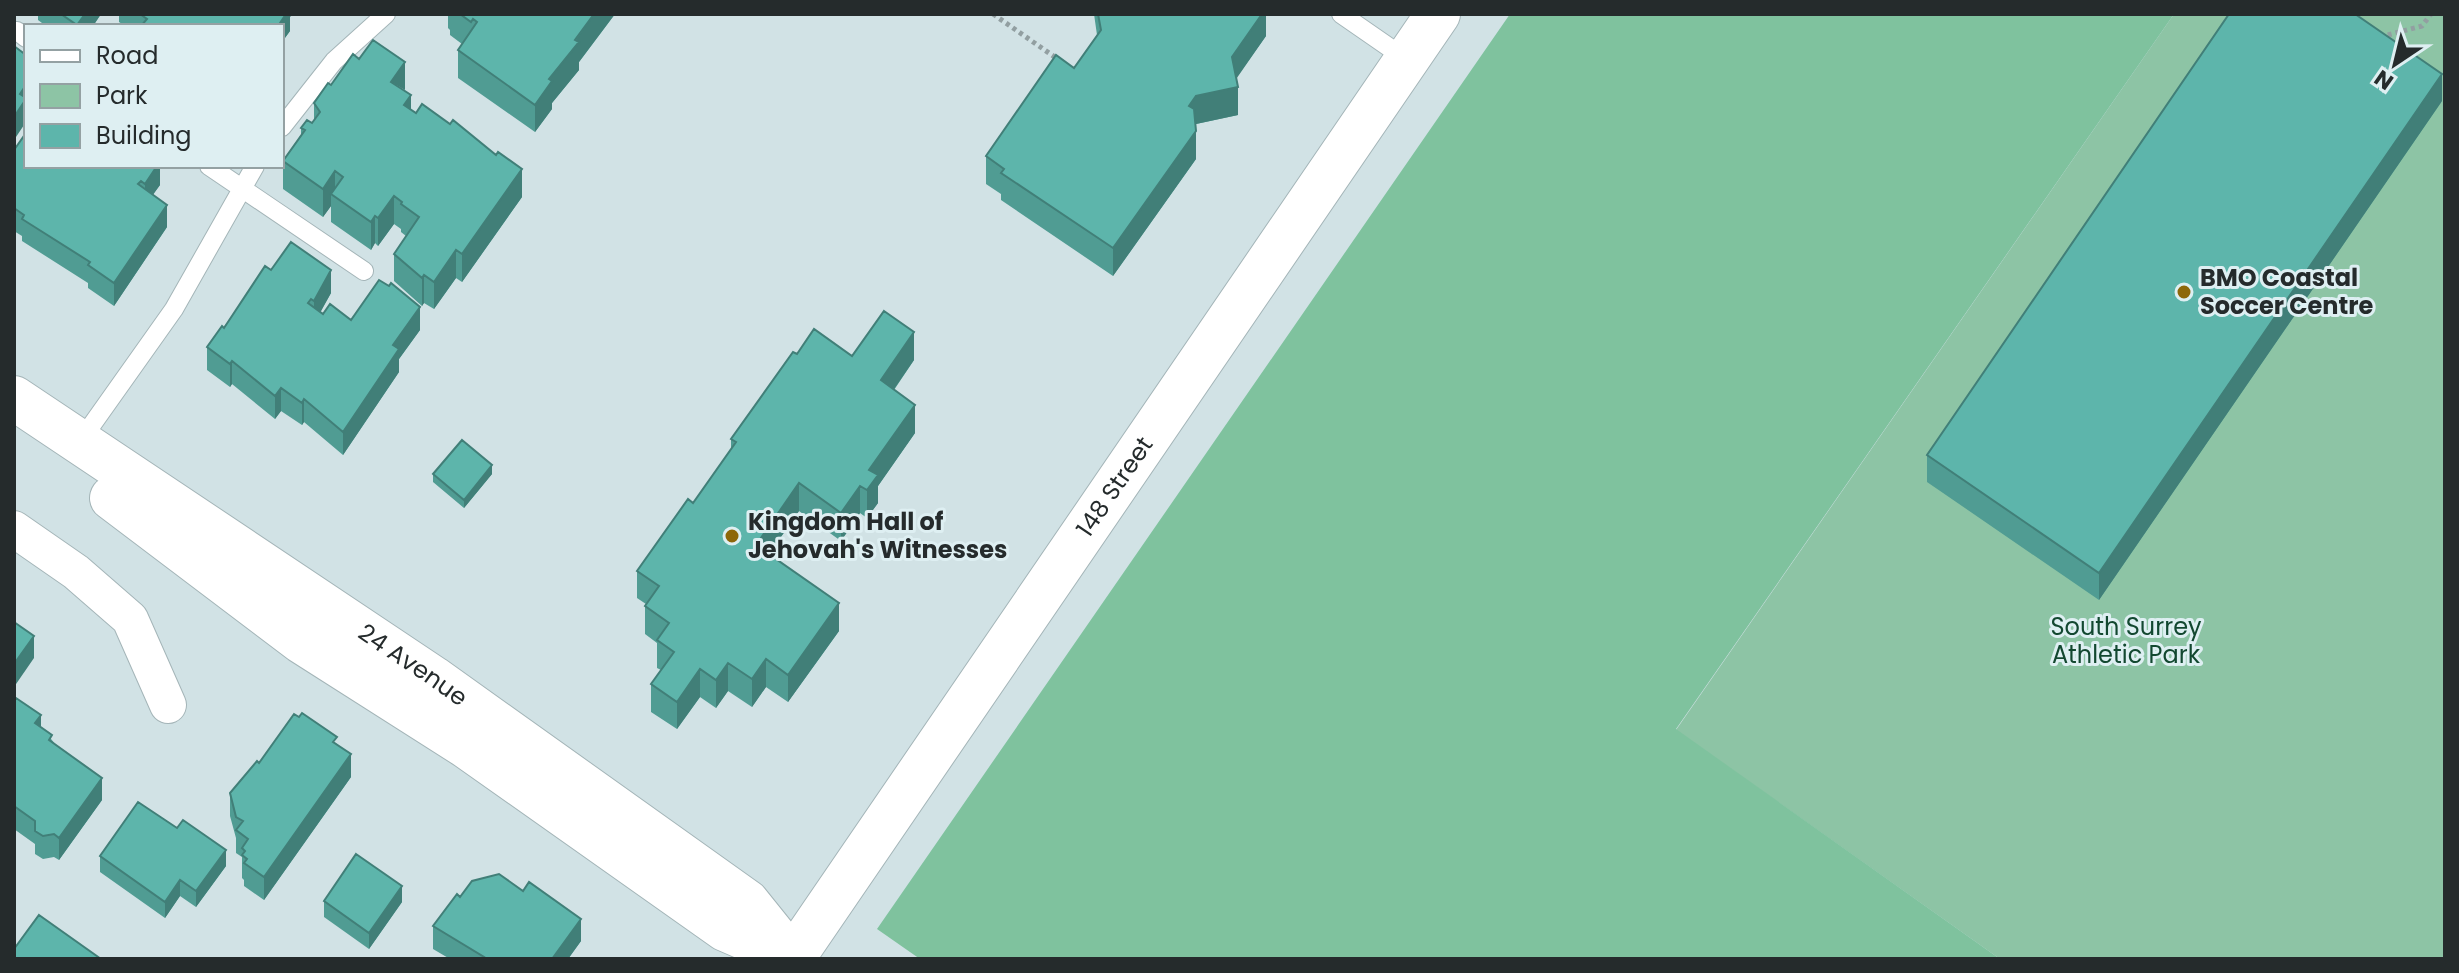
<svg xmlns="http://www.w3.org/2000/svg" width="2459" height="973" viewBox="0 0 2459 973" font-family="Poppins,sans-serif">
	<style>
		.green { fill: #8dc4a5 }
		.forest { fill: #7fc29e }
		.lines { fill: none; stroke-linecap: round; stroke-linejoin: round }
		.lane-casing { stroke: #a4b5b8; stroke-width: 20 }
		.street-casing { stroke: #a4b5b8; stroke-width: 38 }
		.secondary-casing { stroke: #a4b5b8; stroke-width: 46 }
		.path { stroke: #929fa1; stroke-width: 5; stroke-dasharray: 4 4; stroke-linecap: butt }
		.lane { stroke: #fff; stroke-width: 18 }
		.street { stroke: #fff; stroke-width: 36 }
		.secondary { stroke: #fff; stroke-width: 44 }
		.wall { fill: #509c93 }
		.shaded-wall { fill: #417f78 }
		.building { fill: #5db5ab; stroke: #417f78; stroke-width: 2 }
		.poi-dot { fill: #8d6709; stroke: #deeff2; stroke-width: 3 }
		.labels { text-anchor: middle; stroke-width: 6; stroke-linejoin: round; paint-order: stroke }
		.poi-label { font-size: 24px; font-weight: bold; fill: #252b2c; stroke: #deeff2; text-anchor: start }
		.street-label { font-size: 24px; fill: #252b2c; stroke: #deeff2 }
		.park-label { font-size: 24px; fill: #124830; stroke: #deeff2 }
	</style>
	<rect width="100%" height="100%" fill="#d1e2e5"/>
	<!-- green -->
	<path class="green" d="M 2174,14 L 2445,14 L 2445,959 L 2000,959 L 1676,730 Z"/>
	<!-- forest -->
	<path class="forest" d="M 1510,14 L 2174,14 L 1676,729 L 2000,959 L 920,959 L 877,929 Z"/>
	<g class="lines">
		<defs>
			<path id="lane" d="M 1341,14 L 1406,59
				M 17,31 L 26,38
				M 282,127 L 334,61 L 386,14
				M 209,166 L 364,271
				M 79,443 L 174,309 L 255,166"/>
			<path id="street" d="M 14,529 L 76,572 L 130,619 L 168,705"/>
			<g id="secondary">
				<path id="s1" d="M 14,398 L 433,678 L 747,902 L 792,958"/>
				<path d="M 112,498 L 301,641 L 466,746 L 725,929 L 785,955"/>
				<path id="s2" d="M 792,959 L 1438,14"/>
			</g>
		</defs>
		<!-- lane casing -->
		<use href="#lane" class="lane-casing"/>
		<!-- street casing -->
		<use href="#street" class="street-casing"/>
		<!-- secondary casing -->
		<use href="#secondary" class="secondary-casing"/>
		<!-- path -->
		<path class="path" d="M 993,14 L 1059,60
			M 2380,37 L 2422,26 L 2431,14"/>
		<!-- lane -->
		<use href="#lane" class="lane"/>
		<!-- street -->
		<use href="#street" class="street"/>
		<!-- secondary -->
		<use href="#secondary" class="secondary"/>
	</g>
	<!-- wall -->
	<path class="wall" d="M 36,14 L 101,14 L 93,26 L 46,26 L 38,20 L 38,15 Z
		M 119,14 L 292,14 L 290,17 L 290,31 L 282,42 L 282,26 L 125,26 L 119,22 Z
		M 448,14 L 615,14 L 579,62 L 579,70 L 552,103 L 552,109 L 535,132 L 458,78 L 458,50 L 462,44 L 450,35 L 450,30 L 448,28 Z
		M 1094,14 L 1266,14 L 1266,36 L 1236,78 L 1238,115 L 1196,124 L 1195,126 L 1196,159 L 1113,276 L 1001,200 L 1001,194 L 986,184 L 986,156 L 1074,68 L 1097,35 Z
		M 331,85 L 404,91 L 411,110 L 522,197 L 462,282 L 456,278 L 434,309 L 424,303 L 422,306 L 394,281 L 394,254 L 406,236 L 401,232 L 401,229 L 394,224 L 378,246 L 375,243 L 371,250 L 331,222 L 331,206 L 323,217 L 283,189 L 283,161 L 301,135 L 301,128 L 312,123 L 314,121 L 314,103 Z
		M 2442,101 L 2099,600 L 1927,482 L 1927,455 Z
		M 14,150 L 160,166 L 160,185 L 153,194 L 167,227 L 114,306 L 88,288 L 88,283 L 22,241 L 22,236 L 14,231 Z
		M 271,270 L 331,293 L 320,312 L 323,314 L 351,320 L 420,330 L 399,359 L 399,372 L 343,455 L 304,422 L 302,425 L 281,411 L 275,419 L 232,384 L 230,387 L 207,370 L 207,347 Z
		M 797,354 L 852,356 L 914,360 L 894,390 L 915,433 L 878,486 L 878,503 L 867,518 L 860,513 L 841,541 L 799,511 L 769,554 L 839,631 L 788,702 L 766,687 L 752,707 L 728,691 L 716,708 L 700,697 L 677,729 L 651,712 L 651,684 L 661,670 L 657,668 L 657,643 L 645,634 L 645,606 L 646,604 L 637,598 L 637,571 L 693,503 L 731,449 L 731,439 Z
		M 433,474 L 492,474 L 464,508 L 433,482 Z
		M 14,701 L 41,727 L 102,800 L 59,860 L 54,857 L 43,859 L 35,854 L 35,844 L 14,829 Z
		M 299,717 L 337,744 L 351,777 L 264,900 L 244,886 L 244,880 L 242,878 L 242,857 L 236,853 L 236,838 L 230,816 L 230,793 L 259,763 Z
		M 100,856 L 226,866 L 196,907 L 180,896 L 165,918 L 100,872 Z
		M 460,897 L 581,941 L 568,959 L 450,959 L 433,949 L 433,926 Z
		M 324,901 L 402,902 L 369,949 L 324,917 Z"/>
	<!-- shaded-wall -->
	<path class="shaded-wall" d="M 85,14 L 101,14 L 93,26 L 77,26 Z
		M 284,14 L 292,14 L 290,17 L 290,31 L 282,42 L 282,26 L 278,26 Z
		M 594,14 L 615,14 L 579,62 L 579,70 L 552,103 L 552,109 L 535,132 L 535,105 L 549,79 Z
		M 1262,14 L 1266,14 L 1266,36 L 1232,85 L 1232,57 Z
		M 405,62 L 405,90 L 391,82 Z
		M 2442,74 L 2442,101 L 2099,600 L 2099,573 Z
		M 26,85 L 26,122 L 14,140 L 14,117 L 20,94 Z
		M 1238,87 L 1238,115 L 1196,124 L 1189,134 L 1189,106 L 1196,96 Z
		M 411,95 L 411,123 L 404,105 Z
		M 1196,131 L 1196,159 L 1113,276 L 1113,248 Z
		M 156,166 L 160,166 L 160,185 L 145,206 L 145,184 Z
		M 522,169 L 522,197 L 462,282 L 462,254 Z
		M 335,171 L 335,197 L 331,194 L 331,206 L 323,217 L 323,189 Z
		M 394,196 L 394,224 L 378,246 L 378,218 Z
		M 167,205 L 167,227 L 114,306 L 114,283 Z
		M 375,216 L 375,243 L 371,250 L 371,222 Z
		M 456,250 L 456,278 L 434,309 L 434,282 Z
		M 331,270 L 331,293 L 314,324 L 314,301 Z
		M 424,275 L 424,303 L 422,306 L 422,278 Z
		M 420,307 L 420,330 L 399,359 L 399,372 L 343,455 L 343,432 L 393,345 Z
		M 914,332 L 914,360 L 881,408 L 881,380 Z
		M 232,361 L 232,384 L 230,387 L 230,364 Z
		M 281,388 L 281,411 L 275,419 L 275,396 Z
		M 304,399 L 304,422 L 302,425 L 302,403 Z
		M 915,405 L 915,433 L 878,486 L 878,503 L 867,518 L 867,490 L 869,470 Z
		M 492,465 L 492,474 L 464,508 L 464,500 Z
		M 799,483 L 799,511 L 756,573 L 756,545 Z
		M 860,486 L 860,513 L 841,541 L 841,513 Z
		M 839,603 L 839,631 L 788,702 L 788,675 Z
		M 34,636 L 34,658 L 14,687 L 14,664 Z
		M 766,659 L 766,687 L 752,707 L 752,679 Z
		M 728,663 L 728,691 L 716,708 L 716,680 Z
		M 700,669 L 700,697 L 677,729 L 677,702 Z
		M 41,715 L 41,737 L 35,723 Z
		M 351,754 L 351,777 L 264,900 L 264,877 Z
		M 102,778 L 102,800 L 59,860 L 59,838 Z
		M 226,850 L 226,866 L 196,907 L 196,891 Z
		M 180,880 L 180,896 L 165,918 L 165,902 Z
		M 402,886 L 402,902 L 369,949 L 369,933 Z
		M 581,919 L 581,941 L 568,959 L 552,959 Z"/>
	<!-- building -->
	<path class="building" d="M 61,14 L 85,14 L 77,25 Z
		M 140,14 L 286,14 L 278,26 L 141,26 L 147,19 Z
		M 460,14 L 594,14 L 575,40 L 579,42 L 549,79 L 552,81 L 535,105 L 458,50 L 477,22 L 473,19 L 471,22 Z
		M 1098,14 L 1262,14 L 1232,57 L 1238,87 L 1196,96 L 1189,106 L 1194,109 L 1196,131 L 1113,248 L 1001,173 L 1004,169 L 986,156 L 1056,55 L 1074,68 L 1101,30 Z
		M 2229,14 L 2355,14 L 2442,74 L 2099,573 L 1927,455 Z
		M 373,40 L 405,62 L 391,82 L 411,95 L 404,105 L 416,113 L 422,104 L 450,124 L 453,120 L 496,155 L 498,152 L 522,169 L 462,254 L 456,250 L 434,282 L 424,275 L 422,278 L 394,254 L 419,217 L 401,204 L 402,202 L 394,196 L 378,218 L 375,216 L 371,222 L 331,194 L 343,177 L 335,171 L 323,189 L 283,161 L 305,130 L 301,128 L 307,120 L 312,123 L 320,112 L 314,103 L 328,83 L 331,85 L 353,54 L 359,59 Z
		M 14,46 L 26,55 L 26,85 L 20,94 L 26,98 L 26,99 L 14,117 Z
		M 26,133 L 26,166 L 157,166 L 145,184 L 141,181 L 138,184 L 167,205 L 114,283 L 88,265 L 90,262 L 22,219 L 24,215 L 14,208 L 14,150 Z
		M 291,242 L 331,270 L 314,301 L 311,299 L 308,303 L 323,314 L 330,304 L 351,320 L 379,280 L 389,286 L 391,283 L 420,307 L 393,345 L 399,349 L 343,432 L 304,399 L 302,403 L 281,388 L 275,396 L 232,361 L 230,364 L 207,347 L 222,326 L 224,328 L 265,266 L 271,270 Z
		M 884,311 L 914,332 L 881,380 L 915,405 L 869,470 L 878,475 L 867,490 L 860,486 L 841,513 L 799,483 L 756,545 L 839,603 L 788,675 L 766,659 L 752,679 L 728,663 L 716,680 L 700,669 L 677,702 L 651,684 L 674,652 L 657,640 L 669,623 L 645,606 L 659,586 L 637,571 L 688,499 L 693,503 L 736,442 L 731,439 L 793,352 L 797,354 L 814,329 L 852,356 Z
		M 462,440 L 492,465 L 464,500 L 433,474 Z
		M 14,622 L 34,636 L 14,664 Z
		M 16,698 L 41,715 L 35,723 L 52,735 L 49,740 L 102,778 L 59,838 L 54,834 L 43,836 L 35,831 L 35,821 L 14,806 L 14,701 Z
		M 302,713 L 337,737 L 333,742 L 351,754 L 264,877 L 244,863 L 247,859 L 242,855 L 245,851 L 242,848 L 248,839 L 236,830 L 243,821 L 236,817 L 230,793 L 257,761 L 259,763 L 294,714 L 299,717 Z
		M 138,802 L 177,828 L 183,820 L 226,850 L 196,891 L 180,880 L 165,902 L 100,856 Z
		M 356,854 L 402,886 L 369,933 L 324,901 Z
		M 499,874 L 523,891 L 529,882 L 581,919 L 552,959 L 482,959 L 484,957 L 433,926 L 457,894 L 460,897 L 472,881 Z
		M 39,915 L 101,959 L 14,959 L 14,949 Z"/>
	<!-- markers -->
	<g class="poi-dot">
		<circle cx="2184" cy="292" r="8"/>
		<circle cx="732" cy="536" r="8"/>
	</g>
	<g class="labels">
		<!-- poi labels -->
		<g class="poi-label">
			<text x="2200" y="286">BMO Coastal<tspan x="2200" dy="28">Soccer Centre</tspan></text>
			<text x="748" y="530">Kingdom Hall of<tspan x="748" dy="28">Jehovah's Witnesses</tspan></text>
		</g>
		<!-- street labels -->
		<g class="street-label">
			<text dy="8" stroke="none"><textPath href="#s2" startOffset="572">148 Street</textPath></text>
			<text dy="8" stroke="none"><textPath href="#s1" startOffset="480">24 Avenue</textPath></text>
		</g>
		<!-- park labels -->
		<g class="park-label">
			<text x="2126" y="635">South Surrey<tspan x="2126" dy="28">Athletic Park</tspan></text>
		</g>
	</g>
	<!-- border -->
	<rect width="2459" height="973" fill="none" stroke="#252b2c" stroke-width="32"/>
	<!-- legend -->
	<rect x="24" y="24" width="260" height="144" fill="#deeff2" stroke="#94a1a3" stroke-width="2"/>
	<rect x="40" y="50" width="40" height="12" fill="#ffffff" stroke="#94a1a3" stroke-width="2"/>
	<text x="96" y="64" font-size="24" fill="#252b2c">Road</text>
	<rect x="40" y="84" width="40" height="24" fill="#8dc4a5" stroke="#94a1a3" stroke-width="2"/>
	<text x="96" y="104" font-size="24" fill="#252b2c">Park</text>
	<rect x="40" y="124" width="40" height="24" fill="#5db5ab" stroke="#94a1a3" stroke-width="2"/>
	<text x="96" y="144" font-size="24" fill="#252b2c">Building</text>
	<!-- north arrow -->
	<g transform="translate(2395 64) rotate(215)" stroke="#deeff2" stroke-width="6" paint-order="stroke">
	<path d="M0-6L14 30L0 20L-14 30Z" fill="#252b2c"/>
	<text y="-12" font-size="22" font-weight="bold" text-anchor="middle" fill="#252b2c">N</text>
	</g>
</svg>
